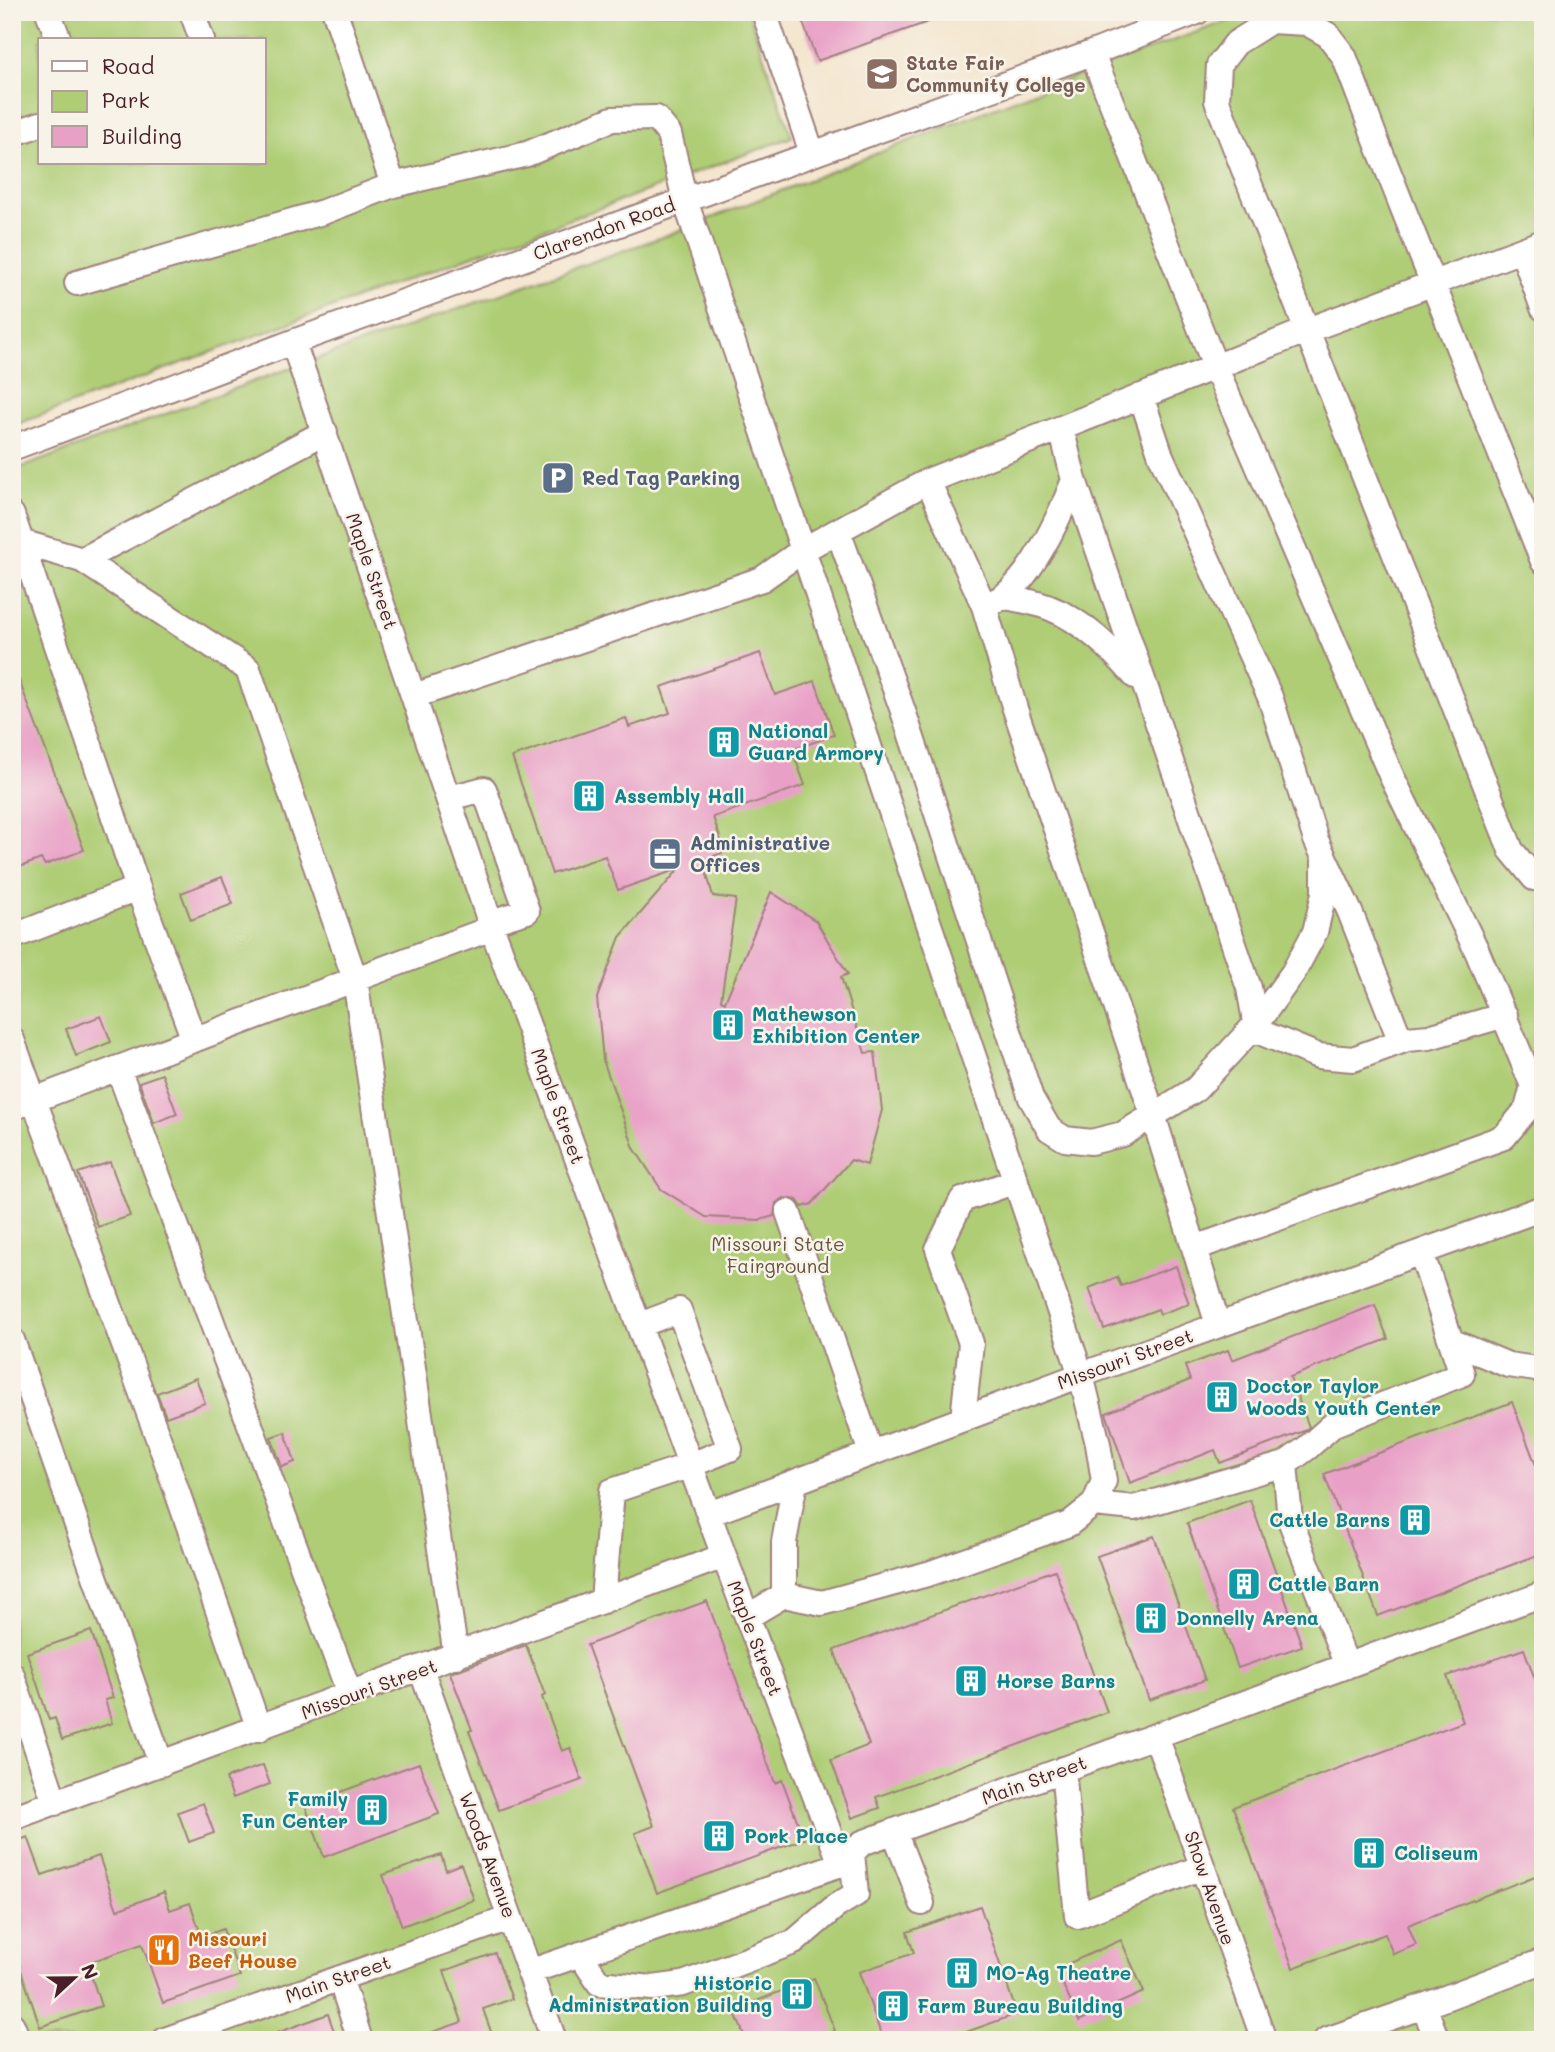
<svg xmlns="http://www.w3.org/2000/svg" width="1555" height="2052" viewBox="0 0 1555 2052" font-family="Mali,sans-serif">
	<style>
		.green { fill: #aecd75; stroke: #7c7650; stroke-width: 2; fill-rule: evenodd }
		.building { fill: #e9a0c7 }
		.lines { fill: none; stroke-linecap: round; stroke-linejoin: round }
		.minor-casing { stroke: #9f827c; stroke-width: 28 }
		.minor { stroke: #fff; stroke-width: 24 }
		.labels { text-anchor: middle; stroke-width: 5; stroke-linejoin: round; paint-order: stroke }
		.education-label { font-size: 19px; font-weight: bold; fill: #785e54; stroke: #f7f3e8; text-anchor: start }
		.street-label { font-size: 19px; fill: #4a1f2b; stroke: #f7f3e8 }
		.service-label { font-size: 19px; font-weight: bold; fill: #4e5e75; stroke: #f7f3e8; text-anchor: start }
		.culture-label { font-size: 19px; font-weight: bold; fill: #0d838f; stroke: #f7f3e8; text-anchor: start }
		.park-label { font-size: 19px; fill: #685341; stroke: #f7f3e8 }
		.food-label { font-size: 19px; font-weight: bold; fill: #c56008; stroke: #f7f3e8; text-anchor: start }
	</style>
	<rect width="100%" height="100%" fill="#f7f3e8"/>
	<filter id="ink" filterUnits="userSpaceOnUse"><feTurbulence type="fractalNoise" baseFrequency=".0143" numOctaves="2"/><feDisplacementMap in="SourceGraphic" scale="14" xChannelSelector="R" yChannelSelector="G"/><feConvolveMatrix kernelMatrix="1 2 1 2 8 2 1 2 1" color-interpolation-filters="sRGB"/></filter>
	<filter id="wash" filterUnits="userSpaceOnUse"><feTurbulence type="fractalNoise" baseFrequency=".00686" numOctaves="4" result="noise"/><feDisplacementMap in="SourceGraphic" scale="28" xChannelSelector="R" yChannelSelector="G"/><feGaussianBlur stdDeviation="1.57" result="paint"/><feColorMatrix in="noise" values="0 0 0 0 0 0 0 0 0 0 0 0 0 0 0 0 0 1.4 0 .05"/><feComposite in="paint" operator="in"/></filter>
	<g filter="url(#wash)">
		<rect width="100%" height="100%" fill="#f4e5ce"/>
		<!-- green -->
		<path class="green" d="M 12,12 L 748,12 L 792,137 L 12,426 ZM 40,40 L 264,40 L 264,163 L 40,163 Z
			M 1252,12 L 1543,12 L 1543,2040 L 12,2040 L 12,471 L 271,375 L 665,236 L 1073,77 Z"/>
		<g id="blocks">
			<!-- building -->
			<path class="building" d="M 799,12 L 948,12 L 948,15 L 817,61 Z
				M 760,653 L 775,695 L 815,681 L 834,735 L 792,750 L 805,785 L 713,817 L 725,852 L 703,860 L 713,896 L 736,899 L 721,1000 L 725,1002 L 771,892 L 816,921 L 848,974 L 841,977 L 865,1053 L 875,1052 L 882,1110 L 867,1165 L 851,1160 L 812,1204 L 802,1207 L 797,1200 L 784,1198 L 776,1203 L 774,1216 L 760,1220 L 706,1217 L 661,1189 L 634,1148 L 603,1060 L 597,998 L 620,937 L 679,869 L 618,890 L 605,856 L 552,874 L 512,757 L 626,718 L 629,727 L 670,713 L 661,687 Z
				M 12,662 L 84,850 L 45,865 L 41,859 L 12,870 Z
				M 222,877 L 233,904 L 191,920 L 181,893 Z
				M 101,1016 L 111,1042 L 76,1056 L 66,1029 Z
				M 162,1074 L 177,1114 L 154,1123 L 139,1082 Z
				M 110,1162 L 130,1216 L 98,1227 L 78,1173 Z
				M 1176,1266 L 1189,1304 L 1160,1314 L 1158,1309 L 1104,1329 L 1089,1288 L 1117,1277 L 1121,1286 Z
				M 1375,1305 L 1388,1339 L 1290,1377 L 1309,1427 L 1304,1431 L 1220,1463 L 1215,1450 L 1130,1483 L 1106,1413 L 1190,1380 L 1185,1366 L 1228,1350 L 1232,1360 Z
				M 196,1378 L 205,1403 L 166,1417 L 157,1393 Z
				M 1512,1402 L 1543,1484 L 1543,1553 L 1378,1616 L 1324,1474 Z
				M 285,1432 L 295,1462 L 282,1467 L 271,1437 Z
				M 1250,1500 L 1302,1646 L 1238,1668 L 1187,1523 Z
				M 1154,1536 L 1205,1680 L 1149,1700 L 1097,1556 Z
				M 1055,1570 L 1107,1712 L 876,1797 L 880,1808 L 852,1818 L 831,1760 L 869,1745 L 834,1650 Z
				M 707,1601 L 775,1783 L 782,1780 L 804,1839 L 657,1893 L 635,1833 L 654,1826 L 587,1645 Z
				M 91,1631 L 113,1698 L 105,1700 L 112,1723 L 62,1740 L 55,1718 L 49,1720 L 27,1653 Z
				M 526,1645 L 545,1695 L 542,1697 L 562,1751 L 570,1748 L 582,1780 L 499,1810 L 469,1731 L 472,1730 L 450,1673 Z
				M 1524,1649 L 1543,1701 L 1543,1873 L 1408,1925 L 1416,1945 L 1393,1954 L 1385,1934 L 1293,1968 L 1233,1807 L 1463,1722 L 1447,1676 Z
				M 419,1763 L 439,1814 L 324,1857 L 305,1805 Z
				M 263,1765 L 270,1784 L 233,1798 L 226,1778 Z
				M 203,1803 L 214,1833 L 189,1842 L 178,1812 Z
				M 28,1837 L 42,1875 L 99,1856 L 117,1910 L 164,1892 L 170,1910 L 190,1903 L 202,1937 L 223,1929 L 240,1976 L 163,2003 L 142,1944 L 87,1963 L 101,2006 L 40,2027 L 12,1943 L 12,1843 Z
				M 441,1855 L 446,1870 L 461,1864 L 474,1900 L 402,1926 L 383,1875 Z
				M 980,1906 L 1017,2014 L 944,2040 L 883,2040 L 859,1972 L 914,1953 L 907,1932 Z
				M 1121,1940 L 1144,1992 L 1079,2021 L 1056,1969 Z
				M 495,1953 L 512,1999 L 483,2009 L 494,2040 L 418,2040 L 418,2037 L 462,2022 L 444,1971 Z
				M 814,1978 L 835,2031 L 812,2040 L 746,2040 L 734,2010 Z
				M 328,2014 L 337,2040 L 264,2040 L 263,2038 Z"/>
		</g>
	</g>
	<g filter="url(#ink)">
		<use href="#blocks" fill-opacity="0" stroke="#9f827c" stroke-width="2"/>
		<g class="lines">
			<defs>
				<path id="minor" d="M 48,12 L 59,40
					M 192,12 L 202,40
					M 335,12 L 393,185 L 527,154 L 612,119 L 656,118 L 669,134 L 685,200 L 1081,1375 L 1098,1444 L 1104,1481 L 1094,1504 L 1069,1524 L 931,1573 L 822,1603 L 784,1595
					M 764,12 L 812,153
					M 1092,53 L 1215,366 L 1391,775 L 1477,951 L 1533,1086 L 1527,1109 L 1504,1137 L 1195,1248
					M 12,134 L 40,124
					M 1522,250 L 1543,308
					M 77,283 L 323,212 L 393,185
					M 293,342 L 492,928 L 724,1556 L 841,1864
					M 1141,396 L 1161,456 L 1270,697 L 1316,840 L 1350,912 L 1398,1034 L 1407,1039 L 1429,1037 L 1505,1015
					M 1061,428 L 1074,480 L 1249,988 L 1257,1031 L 1318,1056 L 1353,1059 L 1407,1039
					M 12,448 L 293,342 L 1092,53 L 1197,12
					M 928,481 L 984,606 L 1015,709 L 1153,1115 L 1218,1325
					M 12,515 L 138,888 L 194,1040
					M 838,531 L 903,711 L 1031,1098 L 1049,1129 L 1065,1139 L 1091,1142 L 1123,1134 L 1196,1089 L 1256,1024 L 1293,973 L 1315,932 L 1324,894 L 1324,858
					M 21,542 L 82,560 L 248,669 L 355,979 L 456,1656
					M 82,560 L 325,432
					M 1543,561 L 1377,143 L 1344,56 L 1328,35 L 1307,23 L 1271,21 L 1236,43 L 1219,65 L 1217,101 L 1511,850 L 1534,878 L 1543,879
					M 1005,597 C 1016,599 1027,601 1038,604 C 1076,614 1110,647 1135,676
					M 993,602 C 1028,588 1061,514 1074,480
					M 414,696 L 762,579 L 803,550 L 928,481 L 1308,330 L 1543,242
					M 449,798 L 484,789 L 527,911 L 491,922
					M 12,937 L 138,888
					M 12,1040 L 164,1454 L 259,1729
					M 118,1068 L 350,1695
					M 12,1108 L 492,928
					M 788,1212 L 871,1453
					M 12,1340 L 161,1764
					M 1451,1341 L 1508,1365 L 1543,1370
					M 963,1419 L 971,1343 L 938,1249 L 962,1200 L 1016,1181
					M 1094,1504 L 1134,1508 L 1285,1464
					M 709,1514 L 1081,1375 L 1543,1208
					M 603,1601 L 612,1491 L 691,1465 L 730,1449 L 679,1310 L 640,1325
					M 747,1617 L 784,1595 L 784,1542 L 795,1482
					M 1347,1666 L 1290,1520 L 1285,1464 L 1307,1448 L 1334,1424 L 1462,1374 L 1421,1252
					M 421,1669 L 554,2040
					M 12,1675 L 55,1803
					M 1156,1736 L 1264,2040
					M 1063,1769 L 1077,1916 L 1202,1867
					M 12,1818 L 724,1556
					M 894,1831 L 922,1903
					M 580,1954 L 599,1983 L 653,1988 L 683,1984 L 794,1942 L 836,1906 L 856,1894 L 852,1853
					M 529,1972 L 841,1864 L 862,1843 L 1543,1594
					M 340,1978 L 360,2040
					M 1424,2006 L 1437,2040
					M 12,2025 L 18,2040
					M 165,2040 L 510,1918
					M 1326,2040 L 1424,2006 L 1543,1961"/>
			</defs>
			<!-- minor casing -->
			<use href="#minor" class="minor-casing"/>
			<!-- minor -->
			<use href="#minor" class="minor"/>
		</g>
	</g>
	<!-- icons -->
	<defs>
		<symbol id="university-square" viewBox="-11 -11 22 22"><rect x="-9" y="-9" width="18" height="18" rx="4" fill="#8d6e63" stroke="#f7f3e8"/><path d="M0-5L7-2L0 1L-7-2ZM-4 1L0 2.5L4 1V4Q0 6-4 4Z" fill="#fff"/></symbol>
		<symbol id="parking-square" viewBox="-11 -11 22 22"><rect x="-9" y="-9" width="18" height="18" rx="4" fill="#5c6f8a" stroke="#f7f3e8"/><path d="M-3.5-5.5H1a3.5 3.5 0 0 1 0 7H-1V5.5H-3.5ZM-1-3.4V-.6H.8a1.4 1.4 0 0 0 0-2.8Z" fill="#fff"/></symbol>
		<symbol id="building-square" viewBox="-11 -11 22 22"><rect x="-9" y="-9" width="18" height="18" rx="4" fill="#0f9aa8" stroke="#f7f3e8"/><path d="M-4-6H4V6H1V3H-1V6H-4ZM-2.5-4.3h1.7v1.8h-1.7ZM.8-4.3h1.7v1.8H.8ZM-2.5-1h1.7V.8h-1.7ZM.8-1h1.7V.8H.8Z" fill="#fff"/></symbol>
		<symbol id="office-square" viewBox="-11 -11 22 22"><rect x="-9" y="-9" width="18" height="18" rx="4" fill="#5c6f8a" stroke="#f7f3e8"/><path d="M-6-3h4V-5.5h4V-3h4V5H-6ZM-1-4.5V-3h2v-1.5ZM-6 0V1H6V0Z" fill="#fff"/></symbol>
		<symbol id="restaurant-square" viewBox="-11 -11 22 22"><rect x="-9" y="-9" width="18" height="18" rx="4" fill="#e8710a" stroke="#f7f3e8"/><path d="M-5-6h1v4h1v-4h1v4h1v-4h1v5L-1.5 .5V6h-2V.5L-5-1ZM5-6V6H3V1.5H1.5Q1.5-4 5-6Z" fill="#fff"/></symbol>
	</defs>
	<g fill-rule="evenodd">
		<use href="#university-square" x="863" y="55" width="38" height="38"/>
		<use href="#parking-square" x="539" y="459" width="38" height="38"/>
		<use href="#building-square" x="705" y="723" width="38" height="38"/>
		<use href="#building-square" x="570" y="777" width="38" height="38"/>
		<use href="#office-square" x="646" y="835" width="38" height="38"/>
		<use href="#building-square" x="709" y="1006" width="38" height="38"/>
		<use href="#building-square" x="1203" y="1378" width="38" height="38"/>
		<use href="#building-square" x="1396" y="1501" width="38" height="38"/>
		<use href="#building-square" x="1225" y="1565" width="38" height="38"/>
		<use href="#building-square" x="1132" y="1599" width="38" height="38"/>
		<use href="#building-square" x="952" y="1662" width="38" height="38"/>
		<use href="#building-square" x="353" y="1791" width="38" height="38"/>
		<use href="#building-square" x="700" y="1817" width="38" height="38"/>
		<use href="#building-square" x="1350" y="1834" width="38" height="38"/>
		<use href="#restaurant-square" x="145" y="1931" width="38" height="38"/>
		<use href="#building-square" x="943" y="1954" width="38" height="38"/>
		<use href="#building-square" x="778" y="1975" width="38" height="38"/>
		<use href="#building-square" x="874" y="1987" width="38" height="38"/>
	</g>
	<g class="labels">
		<!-- education labels -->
		<g class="education-label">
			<text x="906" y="70">State Fair<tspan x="906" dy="22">Community College</tspan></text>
		</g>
		<!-- street labels -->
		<g class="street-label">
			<text transform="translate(604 229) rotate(-20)" y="7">Clarendon Road</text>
			<text transform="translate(372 571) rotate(71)" y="7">Maple Street</text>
			<text transform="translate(558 1106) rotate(70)" y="7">Maple Street</text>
			<text transform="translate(1125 1359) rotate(-20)" y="7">Missouri Street</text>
			<text transform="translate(755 1638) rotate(69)" y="7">Maple Street</text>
			<text transform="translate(369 1689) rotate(-20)" y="7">Missouri Street</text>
			<text transform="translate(1034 1780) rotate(-20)" y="7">Main Street</text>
			<text transform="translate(488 1855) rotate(70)" y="7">Woods Avenue</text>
			<text transform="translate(1210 1888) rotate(71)" y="7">Show Avenue</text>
			<text transform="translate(338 1979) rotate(-19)" y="7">Main Street</text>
		</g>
		<!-- service labels -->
		<g class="service-label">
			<text x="582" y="485">Red Tag Parking</text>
			<text x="690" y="850">Administrative<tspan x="690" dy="22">Offices</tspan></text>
		</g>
		<!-- culture labels -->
		<g class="culture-label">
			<text x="748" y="738">National<tspan x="748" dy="22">Guard Armory</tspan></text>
			<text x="614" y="803">Assembly Hall</text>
			<text x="752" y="1021">Mathewson<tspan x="752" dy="22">Exhibition Center</tspan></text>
			<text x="1246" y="1393">Doctor Taylor<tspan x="1246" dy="22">Woods Youth Center</tspan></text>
			<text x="1390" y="1527" text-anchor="end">Cattle Barns</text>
			<text x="1268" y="1591">Cattle Barn</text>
			<text x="1176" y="1625">Donnelly Arena</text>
			<text x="996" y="1688">Horse Barns</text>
			<text x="348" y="1806" text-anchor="end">Family<tspan x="348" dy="22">Fun Center</tspan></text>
			<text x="744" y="1843">Pork Place</text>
			<text x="1394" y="1860">Coliseum</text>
			<text x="986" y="1980">MO-Ag Theatre</text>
			<text x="772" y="1990" text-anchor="end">Historic<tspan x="772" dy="22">Administration Building</tspan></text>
			<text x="917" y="2013">Farm Bureau Building</text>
		</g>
		<!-- park labels -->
		<g class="park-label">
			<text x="778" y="1251">Missouri State<tspan x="778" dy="22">Fairground</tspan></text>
		</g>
		<!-- food labels -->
		<g class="food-label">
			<text x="188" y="1946">Missouri<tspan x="188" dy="22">Beef House</tspan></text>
		</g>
	</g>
	<!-- margin -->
	<rect width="1555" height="2052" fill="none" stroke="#f7f3e8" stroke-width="42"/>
	<!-- legend -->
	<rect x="38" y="38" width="228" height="126" fill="#f7f3e8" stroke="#b29e9c" stroke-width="2"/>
	<rect x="52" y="61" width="35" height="10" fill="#ffffff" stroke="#b29e9c" stroke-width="2"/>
	<text x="102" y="74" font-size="21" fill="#4a1f2b">Road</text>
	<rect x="52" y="91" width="35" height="21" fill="#aecd75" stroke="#b29e9c" stroke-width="2"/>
	<text x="102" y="108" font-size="21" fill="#4a1f2b">Park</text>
	<rect x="52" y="126" width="35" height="21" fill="#e9a0c7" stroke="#b29e9c" stroke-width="2"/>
	<text x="102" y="144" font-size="21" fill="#4a1f2b">Building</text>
	<!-- north arrow -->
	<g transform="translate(74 1978) rotate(68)" stroke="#f7f3e8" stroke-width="5" paint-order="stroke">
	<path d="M0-5L12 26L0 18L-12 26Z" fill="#4a1f2b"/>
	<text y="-10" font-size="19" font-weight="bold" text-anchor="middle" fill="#4a1f2b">N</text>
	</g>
</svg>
